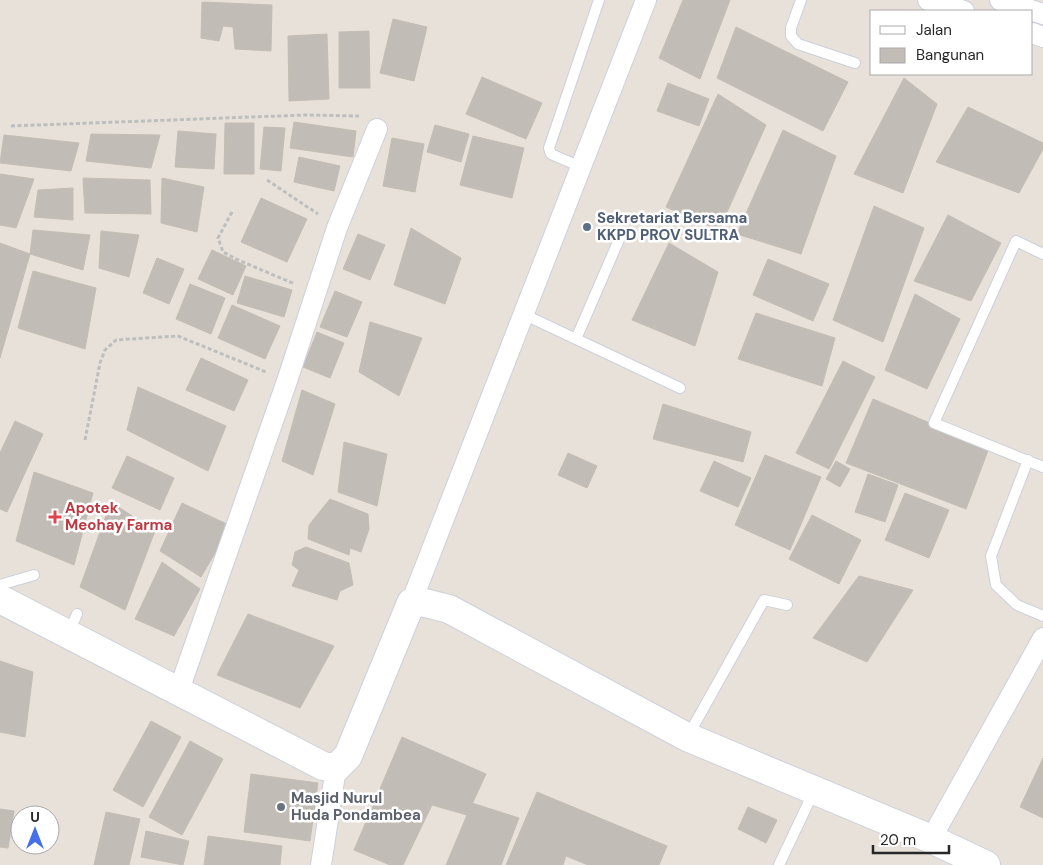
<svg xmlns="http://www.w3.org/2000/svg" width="1043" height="865" viewBox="0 0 1043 865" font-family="'DM Sans',sans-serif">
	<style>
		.building { fill: #c1bcb5; stroke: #c3bdb4 }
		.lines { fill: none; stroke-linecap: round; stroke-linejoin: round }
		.lane-casing { stroke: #ccd0db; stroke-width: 12 }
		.street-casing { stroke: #ccd0db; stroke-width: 22 }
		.secondary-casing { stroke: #ccd0db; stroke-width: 30 }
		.path { stroke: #bebebe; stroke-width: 3; stroke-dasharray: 4 2.5; stroke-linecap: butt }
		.lane { stroke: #fff; stroke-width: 10 }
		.street { stroke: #fff; stroke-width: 20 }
		.secondary { stroke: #fff; stroke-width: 28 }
		.service-dot { fill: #5c6f8a; stroke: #fff; stroke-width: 2 }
		.health-dot { fill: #e0444e; stroke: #fff; stroke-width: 2 }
		.worship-dot { fill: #6b7280; stroke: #fff; stroke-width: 2 }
		.labels { text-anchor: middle; stroke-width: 5; stroke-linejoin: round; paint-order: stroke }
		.service-label { font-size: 15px; font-weight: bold; fill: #4e5e75; stroke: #fff; text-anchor: start }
		.health-label { font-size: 15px; font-weight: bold; fill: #be3a42; stroke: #fff; text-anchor: start }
		.worship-label { font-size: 15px; font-weight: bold; fill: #5b616d; stroke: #fff; text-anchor: start }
	</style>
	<rect width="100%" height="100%" fill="#e8e1da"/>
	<!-- building -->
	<path class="building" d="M 683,0 L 730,0 L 700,79 L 659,58 Z
		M 202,2 L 272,5 L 271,51 L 235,49 L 233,27 L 223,26 L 219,41 L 201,38 Z
		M 393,19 L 427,27 L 414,81 L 380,73 Z
		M 736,27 L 848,82 L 823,131 L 717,78 Z
		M 369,31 L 370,88 L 339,88 L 339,32 Z
		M 327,34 L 329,99 L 289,101 L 288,36 Z
		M 482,77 L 542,103 L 526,139 L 466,114 Z
		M 904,78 L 937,104 L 903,193 L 854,174 Z
		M 668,83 L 709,99 L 699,126 L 657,111 Z
		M 718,94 L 766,125 L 719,230 L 666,207 Z
		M 968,107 L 1043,143 L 1043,149 L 1019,193 L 936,162 Z
		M 294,122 L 356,131 L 353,157 L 290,148 Z
		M 225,123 L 254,123 L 254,174 L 224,174 Z
		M 435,125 L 469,134 L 461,162 L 427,152 Z
		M 264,127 L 285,128 L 281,171 L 260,169 Z
		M 783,130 L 836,156 L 801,254 L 737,234 Z
		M 178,131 L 216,134 L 214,169 L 175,167 Z
		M 91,134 L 160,135 L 151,168 L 86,161 Z
		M 4,135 L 79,143 L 71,171 L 0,163 Z
		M 473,136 L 524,148 L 512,198 L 460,185 Z
		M 392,138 L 424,144 L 415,192 L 383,186 Z
		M 299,157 L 340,166 L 334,191 L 294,182 Z
		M 0,174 L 34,179 L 16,228 L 0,225 Z
		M 83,178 L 150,180 L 151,214 L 85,213 Z
		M 162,178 L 204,187 L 197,232 L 161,223 Z
		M 73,188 L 73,220 L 34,217 L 38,190 Z
		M 261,198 L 307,219 L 287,262 L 241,242 Z
		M 874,206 L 924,228 L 883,342 L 833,320 Z
		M 948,215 L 1001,243 L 971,301 L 914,281 Z
		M 411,228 L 461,258 L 445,304 L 394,285 Z
		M 33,230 L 90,235 L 83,270 L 30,254 Z
		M 101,231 L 139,235 L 129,277 L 99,268 Z
		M 358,234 L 385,245 L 370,280 L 343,269 Z
		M 0,243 L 30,254 L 0,358 Z
		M 669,243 L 718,272 L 695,346 L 632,320 Z
		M 212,250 L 246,266 L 233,295 L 198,279 Z
		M 157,258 L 184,269 L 169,304 L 143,293 Z
		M 768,259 L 829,284 L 813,321 L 753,295 Z
		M 33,271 L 96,288 L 85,349 L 18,328 Z
		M 245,276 L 292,290 L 284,317 L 237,303 Z
		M 190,284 L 225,298 L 211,334 L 176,319 Z
		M 335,291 L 362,302 L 347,337 L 320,327 Z
		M 915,294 L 960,319 L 927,389 L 885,370 Z
		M 232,305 L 280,326 L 265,359 L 218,338 Z
		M 756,313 L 835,338 L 822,386 L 738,359 Z
		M 370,322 L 422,338 L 399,396 L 359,372 Z
		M 317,332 L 344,343 L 330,378 L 303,367 Z
		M 201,358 L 248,380 L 234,411 L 186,390 Z
		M 843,361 L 875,377 L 829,469 L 796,453 Z
		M 138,387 L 226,426 L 208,471 L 127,430 Z
		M 302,390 L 335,404 L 313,475 L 282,461 Z
		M 873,399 L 989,448 L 966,509 L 846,463 Z
		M 663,404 L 751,432 L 743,462 L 653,439 Z
		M 15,421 L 43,434 L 7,512 L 0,509 L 0,453 Z
		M 344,442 L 387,454 L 377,506 L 338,492 Z
		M 568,453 L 597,466 L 587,488 L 558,475 Z
		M 765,455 L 821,477 L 790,550 L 735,525 Z
		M 127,456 L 174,478 L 160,510 L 112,488 Z
		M 714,461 L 751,478 L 738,507 L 700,491 Z
		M 836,461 L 850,469 L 840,487 L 826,479 Z
		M 34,472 L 93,493 L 74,565 L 16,541 Z
		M 868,474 L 898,485 L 885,522 L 855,512 Z
		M 905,493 L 949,510 L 929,558 L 885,540 Z
		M 330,499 L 368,514 L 369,529 L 361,552 L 350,548 L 349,555 L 308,539 L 309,525 Z
		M 111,502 L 155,531 L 125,610 L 80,587 Z
		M 182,503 L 231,526 L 201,577 L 160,551 Z
		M 812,515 L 861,540 L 839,584 L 789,559 Z
		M 306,547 L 349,563 L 353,585 L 340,591 L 337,600 L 292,586 L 299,570 L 292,565 L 295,552 Z
		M 162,562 L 200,589 L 174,636 L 135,619 Z
		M 859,576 L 913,590 L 867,662 L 813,638 Z
		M 248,614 L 334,646 L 300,708 L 217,675 Z
		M 0,661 L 33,672 L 25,737 L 0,732 Z
		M 151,721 L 181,737 L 143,807 L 113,790 Z
		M 402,737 L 486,774 L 467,815 L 432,805 L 403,865 L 390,865 L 354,850 Z
		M 190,741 L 223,759 L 182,835 L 149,817 Z
		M 1043,758 L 1043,818 L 1020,807 Z
		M 251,774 L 318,783 L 310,841 L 244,832 Z
		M 537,792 L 667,846 L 659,865 L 588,865 L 566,856 L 563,865 L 506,865 Z
		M 472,803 L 519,818 L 501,865 L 446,865 Z
		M 748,807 L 777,820 L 766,843 L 738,829 Z
		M 0,809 L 14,811 L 8,848 L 0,847 Z
		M 106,812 L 140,819 L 129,865 L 94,865 Z
		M 146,831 L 189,841 L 183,865 L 141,857 Z
		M 208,836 L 282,846 L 280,865 L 204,865 Z"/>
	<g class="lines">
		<defs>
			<path id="lane" d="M 801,0 L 791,28 L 791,36 L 798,44 L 855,63
				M 581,167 L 551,154 L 549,148 L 599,0
				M 1043,254 L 1016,241 L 934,423 L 1043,467
				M 523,314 L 680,388
				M 576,339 L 621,235
				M 1028,460 L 991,556 L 996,585 L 1017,605 L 1043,616
				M 0,585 L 34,575
				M 69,632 L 77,614
				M 688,736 L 764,600 L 787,605
				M 779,865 L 814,791"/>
			<path id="street" d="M 928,0 L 964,11
				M 1000,0 L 1043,14
				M 1032,33 L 1043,37
				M 411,603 L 646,0
				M 179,690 L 287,381 L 337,228 L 377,129
				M 931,839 L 1043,638
				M 321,865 L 336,768"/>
			<path id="secondary" d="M 0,599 L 323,766 L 336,768 L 348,756 L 411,603 L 421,602 L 449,609 L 687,737 L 931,839 L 986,865"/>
		</defs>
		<!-- lane casing -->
		<use href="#lane" class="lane-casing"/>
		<!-- street casing -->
		<use href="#street" class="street-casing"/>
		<!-- secondary casing -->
		<use href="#secondary" class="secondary-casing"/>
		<!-- path -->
		<path class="path" d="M 11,126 L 305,115 L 359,116
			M 267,180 L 318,214
			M 232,212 L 218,238 L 223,252 L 238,260 L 295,284
			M 85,440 L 100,363 L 105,350 L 116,340 L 178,336 L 266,372"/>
		<!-- lane -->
		<use href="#lane" class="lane"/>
		<!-- street -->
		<use href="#street" class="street"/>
		<!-- secondary -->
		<use href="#secondary" class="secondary"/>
	</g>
	<!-- markers -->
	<circle class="service-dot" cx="587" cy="227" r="5"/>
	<path class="health-dot" d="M52.5 509.5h5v5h5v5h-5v5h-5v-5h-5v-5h5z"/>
	<circle class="worship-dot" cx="281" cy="807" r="5"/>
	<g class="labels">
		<!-- service labels -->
		<g class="service-label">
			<text x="597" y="223">Sekretariat Bersama<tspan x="597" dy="17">KKPD PROV SULTRA</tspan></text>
		</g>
		<!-- health labels -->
		<g class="health-label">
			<text x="65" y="513">Apotek<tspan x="65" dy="17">Meohay Farma</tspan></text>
		</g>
		<!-- worship labels -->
		<g class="worship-label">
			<text x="291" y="803">Masjid Nurul<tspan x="291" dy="17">Huda Pondambea</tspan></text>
		</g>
	</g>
	<!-- legend -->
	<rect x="870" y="10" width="162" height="65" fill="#ffffff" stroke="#a9a9a9"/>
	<rect x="880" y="26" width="25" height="8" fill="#ffffff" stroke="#a9a9a9"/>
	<text x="916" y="35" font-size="15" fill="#272727">Jalan</text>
	<rect x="880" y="48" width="25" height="15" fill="#c1bcb5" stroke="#a9a9a9"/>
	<text x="916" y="60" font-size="15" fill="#272727">Bangunan</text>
	<!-- north arrow -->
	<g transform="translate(35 830)"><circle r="24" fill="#ffffff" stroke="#a9a9a9"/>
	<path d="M0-4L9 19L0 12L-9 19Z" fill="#4770e8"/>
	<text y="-8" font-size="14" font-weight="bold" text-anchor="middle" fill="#272727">U</text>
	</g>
	<!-- scale -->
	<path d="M873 845v8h76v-8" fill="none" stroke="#272727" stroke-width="2.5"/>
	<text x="880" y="845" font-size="15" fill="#272727" stroke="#ffffff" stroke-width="4" paint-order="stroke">20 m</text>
</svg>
